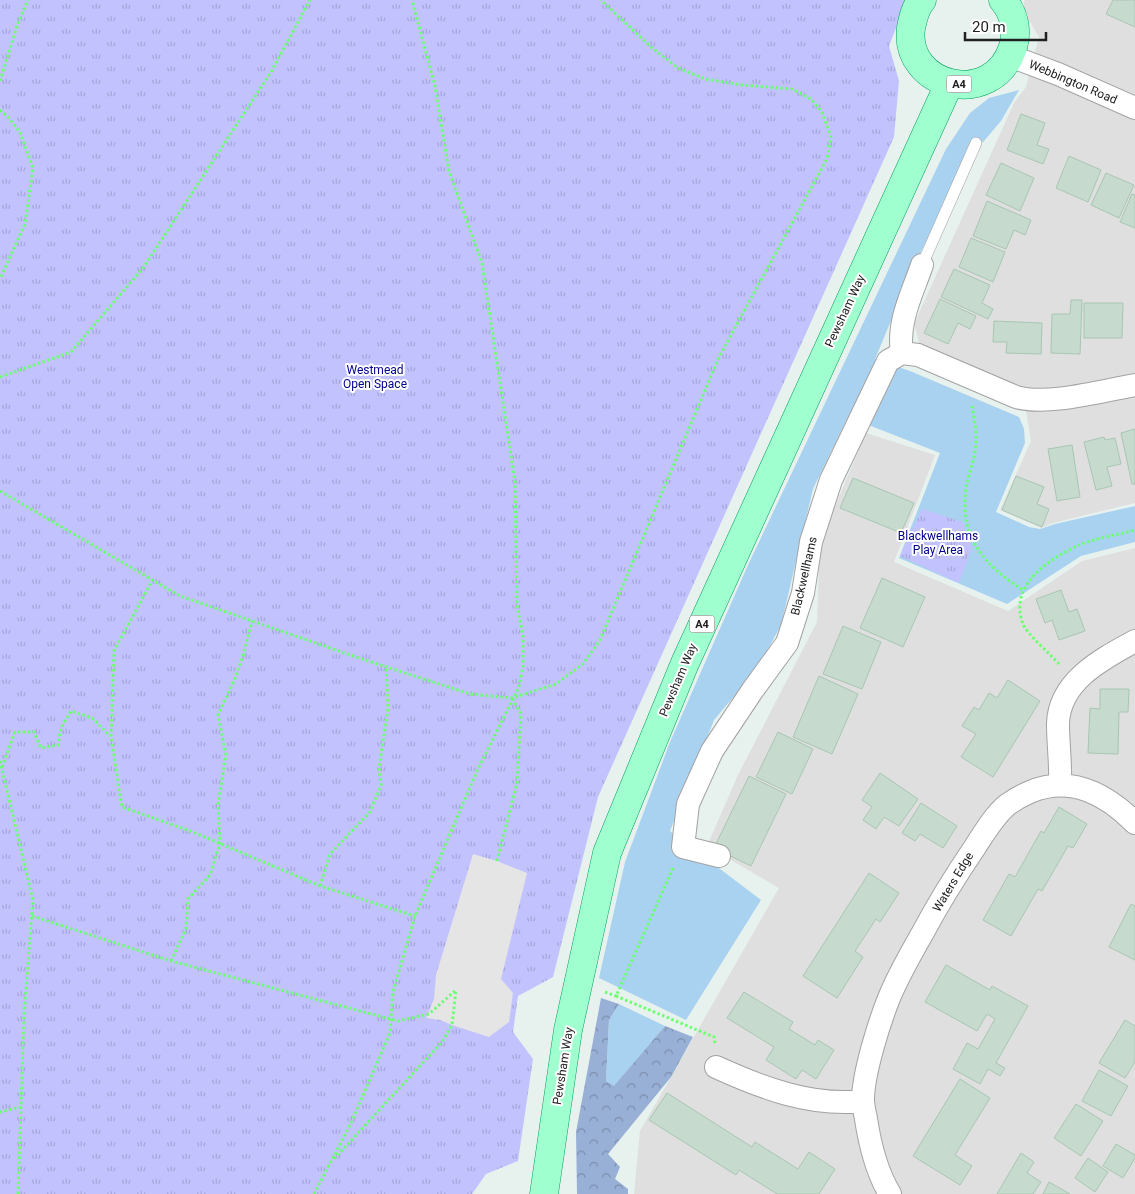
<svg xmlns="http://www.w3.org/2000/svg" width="1135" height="1194" viewBox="0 0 1135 1194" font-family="Roboto,sans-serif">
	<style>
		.residential { fill: #dedfde }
		.grass { fill: #a9d2f1 }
		.forest { fill: url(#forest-crowns) }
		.park { fill: url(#park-tufts) }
		.parking { fill: #e5e5e5 }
		.building { fill: #c7dace; stroke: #a8c6b3 }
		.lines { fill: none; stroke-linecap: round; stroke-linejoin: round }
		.service-casing { stroke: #a2a2a2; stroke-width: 12 }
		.minor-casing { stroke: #a2a2a2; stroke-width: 24 }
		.primary-casing { stroke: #009f5e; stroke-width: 29 }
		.path { stroke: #6cff70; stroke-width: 3; stroke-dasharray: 2.5 2.5; stroke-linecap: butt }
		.service { stroke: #fff; stroke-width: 11 }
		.minor { stroke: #fff; stroke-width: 22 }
		.primary { stroke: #a0ffcf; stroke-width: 28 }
		.labels { text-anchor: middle; stroke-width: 4; stroke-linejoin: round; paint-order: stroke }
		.shield { fill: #fff; stroke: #646464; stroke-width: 1 }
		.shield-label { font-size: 11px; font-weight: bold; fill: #212121 }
		.street-label { font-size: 12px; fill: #212121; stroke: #fff }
		.park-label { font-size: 12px; fill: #01008f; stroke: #fff }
	</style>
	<defs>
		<pattern id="forest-crowns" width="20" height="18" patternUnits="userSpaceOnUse" patternTransform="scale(1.25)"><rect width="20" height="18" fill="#98afd6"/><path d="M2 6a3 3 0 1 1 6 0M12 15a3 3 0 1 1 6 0" fill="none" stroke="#7c8ead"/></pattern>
		<pattern id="park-tufts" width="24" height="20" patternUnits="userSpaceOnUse" patternTransform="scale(1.25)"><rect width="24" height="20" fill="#c2c2ff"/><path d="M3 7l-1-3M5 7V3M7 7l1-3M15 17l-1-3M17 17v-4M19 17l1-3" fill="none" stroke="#a6a6da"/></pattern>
	</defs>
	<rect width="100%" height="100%" fill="#e7f2ee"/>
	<!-- residential -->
	<path class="residential" d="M 1024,0 L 1135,0 L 1135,503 L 1053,523 L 1041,528 L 1000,510 L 1031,441 L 1023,392 L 920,346 L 914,324 L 1014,103 L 1026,87 L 1039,37 L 1024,12 Z
		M 866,433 L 935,455 L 894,562 L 1008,611 L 1082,561 L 1135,548 L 1135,1194 L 634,1194 L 640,1131 L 779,888 L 707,846 L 738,775 L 817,622 L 820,542 Z"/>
	<!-- grass -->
	<path class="grass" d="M 1019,90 L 1001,121 L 972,155 L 916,261 L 875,359 L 910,371 L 1019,417 L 1024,429 L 1025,443 L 996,512 L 1029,527 L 1040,529 L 1055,524 L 1135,506 L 1135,542 L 1081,556 L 1007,604 L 899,558 L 940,453 L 848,417 L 813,489 L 781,625 L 758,668 L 714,720 L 670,831 L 761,900 L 686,1020 L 599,978 L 625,862 L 670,742 L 748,565 L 946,149 L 970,113 L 989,98 Z
		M 619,1004 L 665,1026 L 614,1087 L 606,1081 L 609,1020 Z"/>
	<!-- forest -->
	<path class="forest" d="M 601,998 L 619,1004 L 609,1020 L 606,1081 L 614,1086 L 665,1026 L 693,1037 L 671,1077 L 608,1154 L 620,1167 L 615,1179 L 628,1189 L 628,1194 L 577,1194 L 576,1132 Z"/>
	<!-- park -->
	<path class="park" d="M 0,0 L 907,0 L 889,46 L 899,81 L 894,137 L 598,797 L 553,977 L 518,996 L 513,1032 L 533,1059 L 518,1161 L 486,1174 L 472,1194 L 0,1194 Z
		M 922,509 L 962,522 L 972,548 L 959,583 L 900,556 Z"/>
	<!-- parking -->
	<path class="parking" d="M 473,854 L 497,861 L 527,873 L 501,979 L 513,993 L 509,1022 L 489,1037 L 452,1025 L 440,1020 L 426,1018 L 434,999 L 436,975 Z"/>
	<!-- building -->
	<path class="building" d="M 1113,0 L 1135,0 L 1135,27 L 1106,14 Z
		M 1021,114 L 1045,123 L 1037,145 L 1049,149 L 1043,164 L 1007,150 Z
		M 1069,156 L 1101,170 L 1088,202 L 1056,188 Z
		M 1001,163 L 1034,178 L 1020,211 L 986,195 Z
		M 1106,173 L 1134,185 L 1119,218 L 1091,205 Z
		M 1132,194 L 1135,195 L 1135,228 L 1120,222 Z
		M 987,201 L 1031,220 L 1025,235 L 1014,230 L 1006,249 L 973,236 Z
		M 971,238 L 1005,252 L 993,282 L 959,267 Z
		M 954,269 L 990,285 L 982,303 L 993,309 L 988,319 L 941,297 Z
		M 940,299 L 976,316 L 970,329 L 958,323 L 948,344 L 924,333 Z
		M 1071,300 L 1082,300 L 1080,354 L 1051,353 L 1052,314 L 1070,314 Z
		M 1084,303 L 1123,303 L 1122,338 L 1084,338 Z
		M 994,321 L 1042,323 L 1041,354 L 1006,353 L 1007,342 L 993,342 Z
		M 1135,429 L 1135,484 L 1132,484 L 1121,433 Z
		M 1104,437 L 1105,440 L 1115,438 L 1121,464 L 1107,467 L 1112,486 L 1096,490 L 1084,442 Z
		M 1072,445 L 1080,497 L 1057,501 L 1048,449 Z
		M 1016,476 L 1044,487 L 1037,504 L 1049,509 L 1042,527 L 1002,510 Z
		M 853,478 L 914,503 L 901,533 L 840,508 Z
		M 882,578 L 925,597 L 903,647 L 860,628 Z
		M 1061,590 L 1069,612 L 1077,609 L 1085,631 L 1059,640 L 1052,620 L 1045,623 L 1036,599 Z
		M 843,626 L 881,642 L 862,689 L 823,674 Z
		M 819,676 L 858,694 L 832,754 L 793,737 Z
		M 1008,680 L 1040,701 L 993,777 L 961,757 L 976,734 L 962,726 L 974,707 L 979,710 L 989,693 L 997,698 Z
		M 1100,689 L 1129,689 L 1128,712 L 1119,712 L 1118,754 L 1088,753 L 1090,708 L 1100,709 Z
		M 778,732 L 813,749 L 792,794 L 756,777 Z
		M 880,773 L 918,799 L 899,826 L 884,817 L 876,829 L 863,820 L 872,807 L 862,800 Z
		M 749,776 L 786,794 L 751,866 L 714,848 Z
		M 921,803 L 957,826 L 943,848 L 920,834 L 915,841 L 902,833 Z
		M 1059,807 L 1087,824 L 1073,848 L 1068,846 L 1042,891 L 1038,889 L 1011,936 L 983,920 L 1009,874 L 1015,877 L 1041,831 L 1044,833 Z
		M 869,873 L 899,893 L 880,922 L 876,919 L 855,951 L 863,957 L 837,998 L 803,976 Z
		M 1131,904 L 1135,906 L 1135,960 L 1109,947 Z
		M 946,965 L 990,990 L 992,986 L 1028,1006 L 996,1063 L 1005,1068 L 1000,1076 L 988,1069 L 980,1084 L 953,1069 L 967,1043 L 978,1049 L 995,1019 L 987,1014 L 977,1031 L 925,1002 Z
		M 744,992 L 793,1022 L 789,1029 L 815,1045 L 818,1040 L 834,1050 L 816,1079 L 802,1070 L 796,1079 L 766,1060 L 774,1047 L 727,1018 Z
		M 1125,1020 L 1135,1026 L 1135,1062 L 1125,1078 L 1099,1063 Z
		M 1099,1070 L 1128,1086 L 1111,1116 L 1082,1101 Z
		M 960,1079 L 990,1098 L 955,1155 L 972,1166 L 960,1185 L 913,1156 Z
		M 667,1093 L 752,1147 L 755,1142 L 798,1169 L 809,1152 L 835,1169 L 819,1194 L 777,1194 L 739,1170 L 736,1175 L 649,1120 Z
		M 1076,1104 L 1103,1121 L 1081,1156 L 1054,1138 Z
		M 1116,1144 L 1135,1155 L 1135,1158 L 1123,1178 L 1103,1166 Z
		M 1021,1153 L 1034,1162 L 1027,1173 L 1041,1182 L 1033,1194 L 997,1194 Z
		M 1088,1158 L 1108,1172 L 1095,1192 L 1075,1178 Z
		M 1049,1182 L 1070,1194 L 1043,1194 Z"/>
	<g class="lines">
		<defs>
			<path id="service" d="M 922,265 L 976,143"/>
			<path id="minor" d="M 1010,56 L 1058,74 L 1135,108
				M 902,353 C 897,322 912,294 922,265
				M 1060,785 C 1061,765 1058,744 1058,724 C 1059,681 1102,659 1135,641
				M 719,856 L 683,847 L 688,804 L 712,751 L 752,691 L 787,643 L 803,593 L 811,542 L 831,480 L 888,361 L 902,353 L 918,355 L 1016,397 C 1048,406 1101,391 1135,385
				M 716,1067 C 762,1088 812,1107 863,1101
				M 890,1194 C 876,1171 870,1145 866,1119 C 865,1113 863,1106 863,1100 C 863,1074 879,1023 889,998 C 898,976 910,955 922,934 C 938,904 956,875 975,847 C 984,833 994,816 1007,805 C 1014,800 1023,795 1030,792 C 1071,775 1106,794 1135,823"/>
			<path id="primary" d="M 922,0 C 915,8 913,18 911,28 C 903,87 993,110 1013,47 C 1018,31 1014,13 1003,0
				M 544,1194 L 568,1030 L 607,853 L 685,663 L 949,84"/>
		</defs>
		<!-- service casing -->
		<use href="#service" class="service-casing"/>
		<!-- minor casing -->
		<use href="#minor" class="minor-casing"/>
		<!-- primary casing -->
		<use href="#primary" class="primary-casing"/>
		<!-- path -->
		<path class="path" d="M 0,81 L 18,23 L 28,0
			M 0,110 L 7,116 L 20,132 L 33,168 L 25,224 L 0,279
			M 0,377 L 71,352 L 143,268 L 271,72 L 310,0
			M 972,406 C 974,418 977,432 976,444 C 975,460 968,474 966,489 C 959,537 985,566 1023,590
			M 0,491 L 180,596 L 359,658 L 470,694 L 512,698 L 556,684 L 583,664 L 600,640 L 719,357 L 827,159 L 831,137 L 822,112 L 811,99 L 792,89 L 742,85 L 705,79 L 678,68 L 651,47 L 601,0
			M 153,579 L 114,651 L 111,737 L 122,807 L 193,832 L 320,886 L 415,916
			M 1059,664 C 1051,655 1026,633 1023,624 C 1008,585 1049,559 1079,545 C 1096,538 1117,535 1135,530
			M 0,761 L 33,900 L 24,1015 L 21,1107 L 0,1112
			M 2,767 L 15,732 L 34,732 L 41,748 L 58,745 L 61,728 L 71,711 L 92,718 L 110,736
			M 497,861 L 517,783 L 521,714 L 512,699
			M 673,868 L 616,996 L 714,1037 L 715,1044
			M 320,886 L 330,854 L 370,812 L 381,785 L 379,768 L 388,708 L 386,666
			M 32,916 L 171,961 L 398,1021 L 429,1014 L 456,990
			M 171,961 L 186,929 L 188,899 L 210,875 L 220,844 L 218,804 L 226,755 L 218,715 L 234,681 L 243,656 L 252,621
			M 605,992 L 616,996
			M 334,1159 L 442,1042 L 452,1025 L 456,990
			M 18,1194 L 21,1107
			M 314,1194 L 351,1123 L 390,1033 L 393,992 L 415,916 L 477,771 L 519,687 L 523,667 L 523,636 L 517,604 L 515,482 L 482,263 L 449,171 L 435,86 L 412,0"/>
		<!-- service -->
		<use href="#service" class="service"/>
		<!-- minor -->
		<use href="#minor" class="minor"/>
		<!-- primary -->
		<use href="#primary" class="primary"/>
	</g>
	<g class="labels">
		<!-- shield labels -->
		<g class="shield">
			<rect x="946.5" y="75.5" width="25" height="17" rx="4"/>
			<rect x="689.5" y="615.5" width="25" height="17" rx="4"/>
		</g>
		<g class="shield-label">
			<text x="959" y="88">A4</text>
			<text x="702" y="628">A4</text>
		</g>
		<!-- street labels -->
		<g class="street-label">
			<text transform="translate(1073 82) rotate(23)" y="4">Webbington Road</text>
			<text transform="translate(845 311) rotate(-65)" y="4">Pewsham Way</text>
			<text transform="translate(804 576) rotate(-77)" y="4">Blackwellhams</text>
			<text transform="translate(678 680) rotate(-67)" y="4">Pewsham Way</text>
			<text transform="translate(953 882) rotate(-59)" y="4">Waters Edge</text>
			<text transform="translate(563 1066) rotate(-81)" y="4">Pewsham Way</text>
		</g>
		<!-- park labels -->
		<g class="park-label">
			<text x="375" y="374">Westmead<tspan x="375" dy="14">Open Space</tspan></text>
			<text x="938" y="540">Blackwellhams<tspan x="938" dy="14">Play Area</tspan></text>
		</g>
	</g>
	<!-- scale -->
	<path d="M965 32v8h81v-8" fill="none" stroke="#212121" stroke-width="2.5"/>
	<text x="972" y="32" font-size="15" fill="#212121" stroke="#ffffff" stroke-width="4" paint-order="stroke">20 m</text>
</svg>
